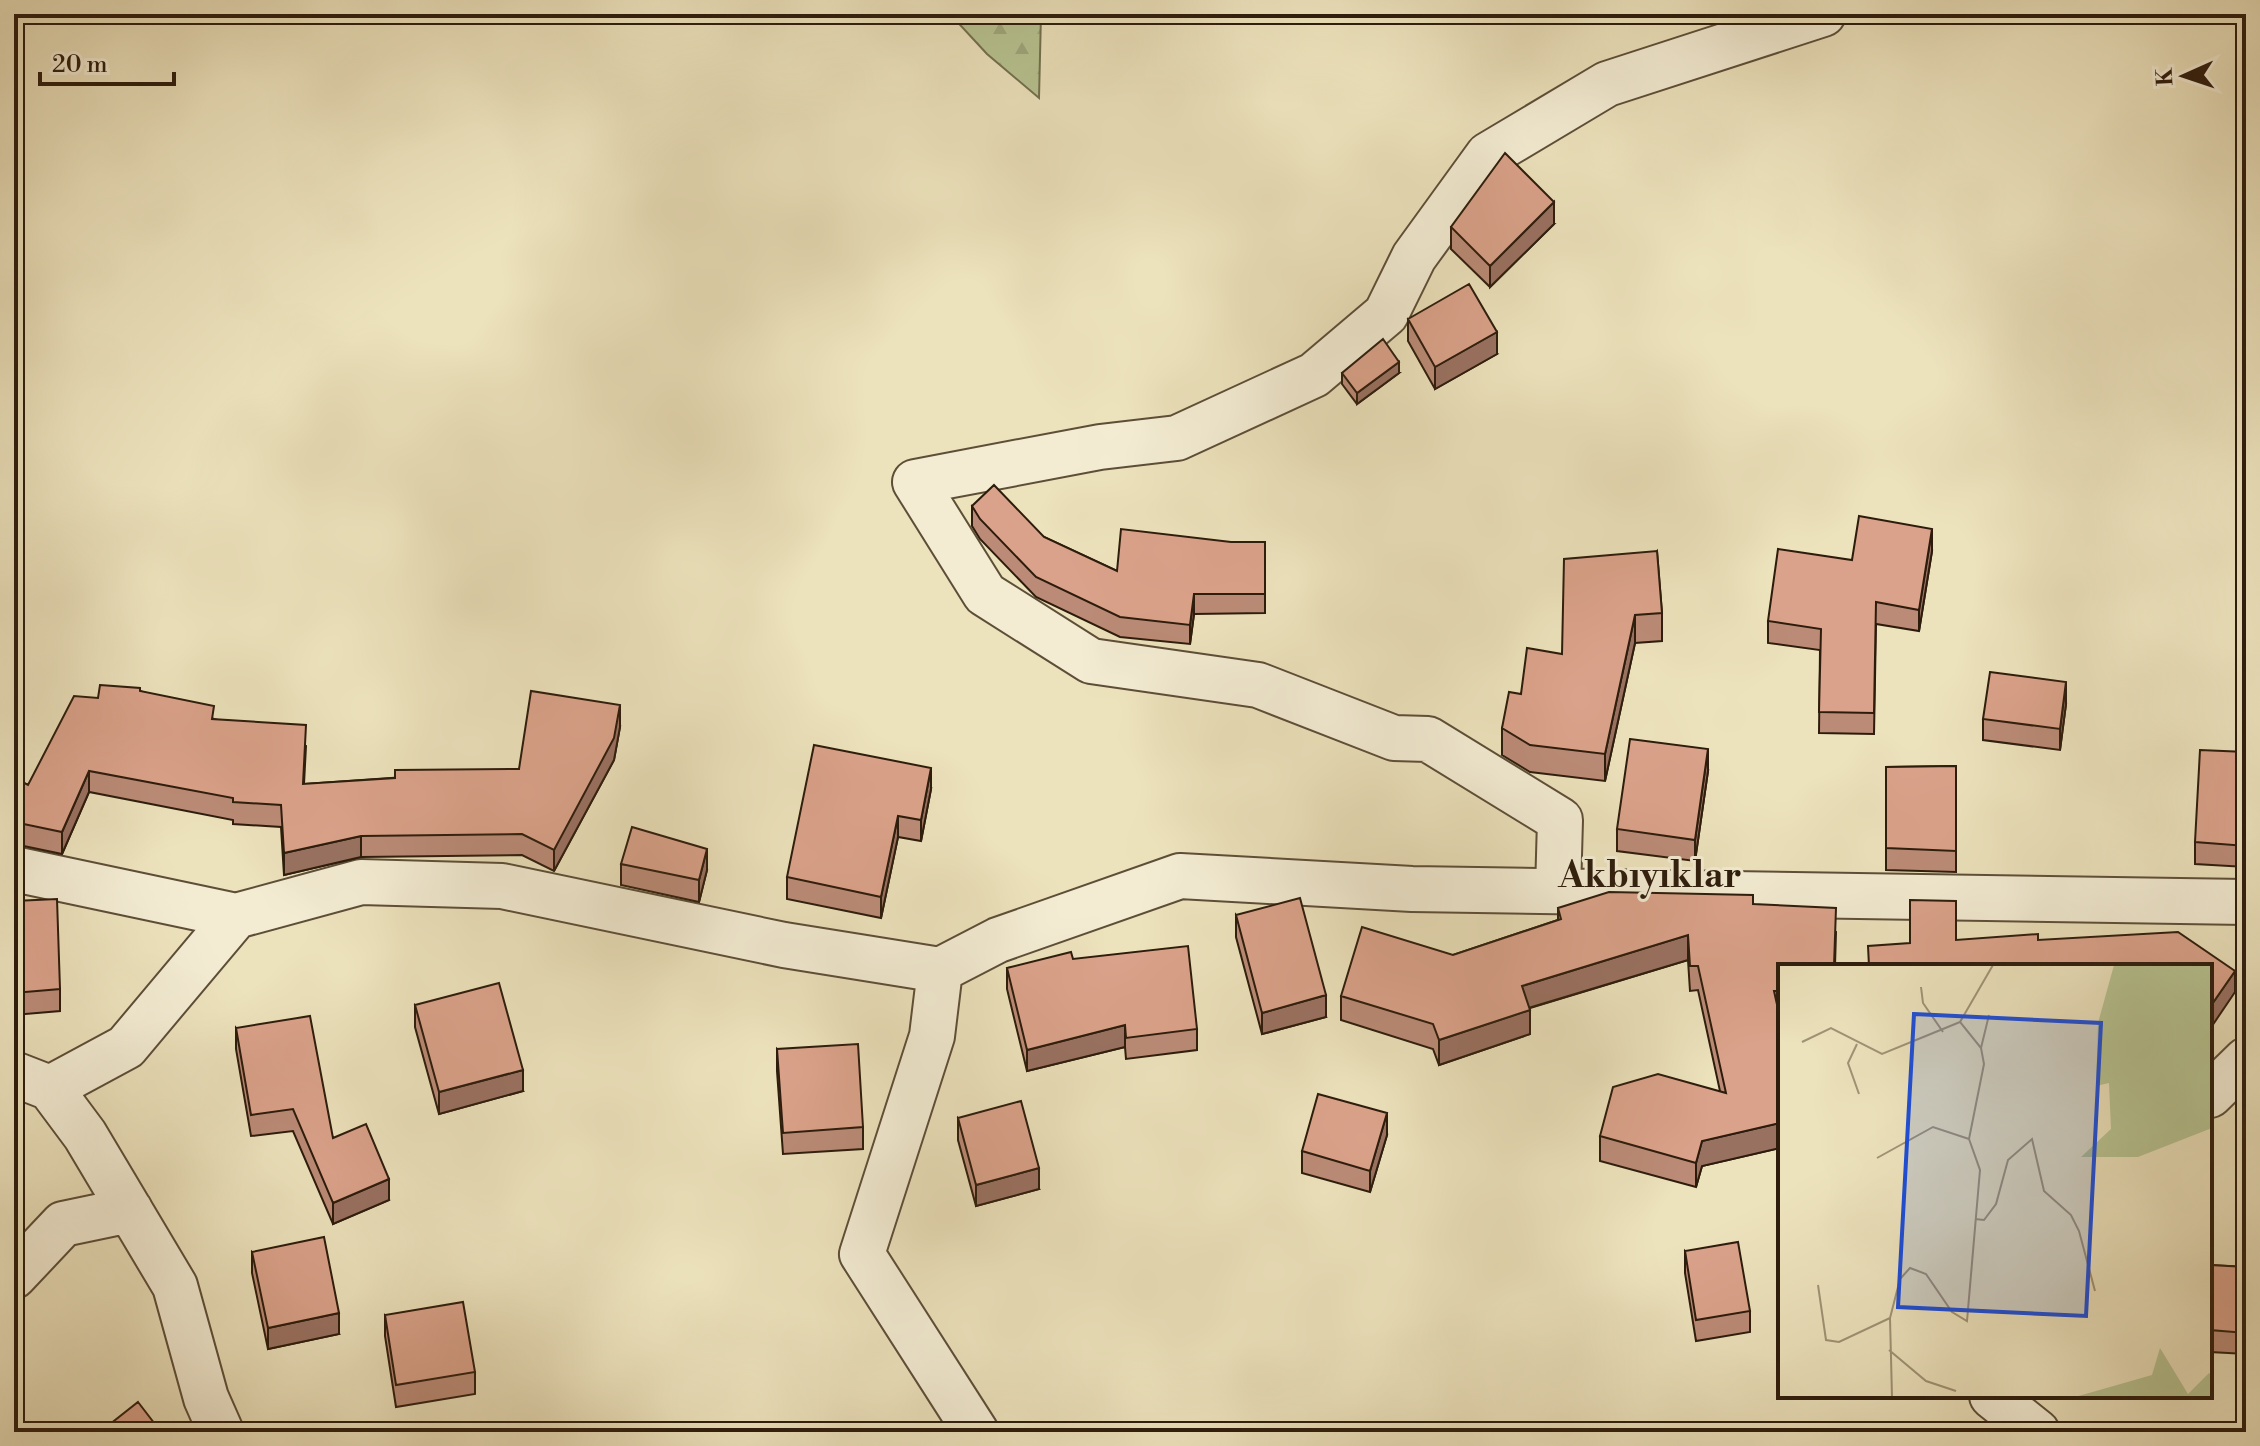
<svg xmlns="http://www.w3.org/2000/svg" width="2260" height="1446" viewBox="0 0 2260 1446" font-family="'Libre Bodoni',serif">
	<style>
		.forest { fill: url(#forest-firs); stroke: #72704e; stroke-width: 2 }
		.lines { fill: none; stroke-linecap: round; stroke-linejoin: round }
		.minor-casing { stroke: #5d4e38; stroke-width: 48 }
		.minor { stroke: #f3ecd3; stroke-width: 44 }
		.wall { fill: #bb8b77; stroke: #2d1c0c; stroke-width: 2 }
		.shaded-wall { fill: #997161; stroke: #2d1c0c; stroke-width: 2 }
		.building { fill: #daa28a; stroke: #2d1c0c; stroke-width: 2 }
		.labels { text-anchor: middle; stroke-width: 6; stroke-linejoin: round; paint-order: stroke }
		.quarter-label { font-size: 36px; font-weight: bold; fill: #2d1c0c; stroke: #f3ecd3 }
		.inset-road { fill: none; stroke: #a09376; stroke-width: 2 }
		.view { fill: #1d4ed8; fill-opacity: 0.15; stroke: #1d4ed8; stroke-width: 4 }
		.inset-edge { fill: none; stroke: #2d1c0c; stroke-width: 4 }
	</style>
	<defs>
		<pattern id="forest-firs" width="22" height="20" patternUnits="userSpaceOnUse" patternTransform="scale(2)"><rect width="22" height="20" fill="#b7c391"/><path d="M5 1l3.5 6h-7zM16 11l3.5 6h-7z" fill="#9ea77c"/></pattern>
	</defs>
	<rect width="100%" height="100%" fill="#ece2bc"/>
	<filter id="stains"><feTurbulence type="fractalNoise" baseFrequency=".0025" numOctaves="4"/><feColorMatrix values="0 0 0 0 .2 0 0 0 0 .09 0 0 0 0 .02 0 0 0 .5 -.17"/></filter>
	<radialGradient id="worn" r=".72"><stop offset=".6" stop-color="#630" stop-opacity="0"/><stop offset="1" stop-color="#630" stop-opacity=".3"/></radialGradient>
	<!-- forest -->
	<path class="forest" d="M 14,14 L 443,14 L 14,22 Z
		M 950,14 L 1041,14 L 1039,98 L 987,54 Z"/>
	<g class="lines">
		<defs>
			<path id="minor" d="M 14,869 L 236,916
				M 1558,891 L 1560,820 L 1428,739 L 1394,738 L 1258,685 L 1091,661 L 985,594 L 915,482 L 1100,447 L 1177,438 L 1314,375 L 1386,314 L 1414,257 L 1488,155 L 1607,84 L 1823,14
				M 940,970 L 932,1036 L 862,1254 L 976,1432
				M 14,1074 L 50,1088 L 126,1047 L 236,916 L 361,882 L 502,886 L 784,945 L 940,970 L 998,940 L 1180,876 L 1412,889 L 2246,902
				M 50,1088 L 85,1135 L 175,1286 L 206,1398 L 221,1432
				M 2210,1095 L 2246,1060
				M 14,1276 L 63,1224 L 130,1210
				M 1992,1396 L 2037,1432"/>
		</defs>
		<!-- minor casing -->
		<use href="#minor" class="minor-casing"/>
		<!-- minor -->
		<use href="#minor" class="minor"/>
	</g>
	<!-- wall -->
	<path class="wall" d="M 1554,224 L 1490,287 L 1451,249 L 1451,227 Z
		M 1408,319 L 1497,354 L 1435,389 L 1408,341 Z
		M 1342,373 L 1399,373 L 1357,404 L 1342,384 Z
		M 972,506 L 1044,537 L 1117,571 L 1231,542 L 1265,542 L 1265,613 L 1194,614 L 1190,644 L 1120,637 L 1036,597 L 980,539 L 972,526 Z
		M 1657,551 L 1662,613 L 1662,641 L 1635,643 L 1605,781 L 1530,772 L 1502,755 L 1502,728 L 1521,694 L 1562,654 Z
		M 1932,551 L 1919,631 L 1876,624 L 1874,734 L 1819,733 L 1820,650 L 1768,643 L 1768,621 L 1852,560 Z
		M 140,691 L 214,719 L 306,746 L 304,784 L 519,769 L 620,727 L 614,760 L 554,871 L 522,855 L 361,857 L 284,875 L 281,827 L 233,824 L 233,820 L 89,792 L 62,854 L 19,845 L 14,845 L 14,778 L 28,785 L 98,698 Z
		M 2066,704 L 2060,750 L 1983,740 L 1983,719 Z
		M 2246,752 L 2246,867 L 2195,864 L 2195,842 Z
		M 1956,766 L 1956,872 L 1886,870 L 1886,767 Z
		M 1708,771 L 1695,861 L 1617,851 L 1617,829 Z
		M 931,789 L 921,841 L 898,837 L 881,918 L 787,899 L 787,877 Z
		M 621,864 L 707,870 L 699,902 L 621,885 Z
		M 14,901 L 60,989 L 60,1011 L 14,1015 Z
		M 1753,904 L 1836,932 L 1835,966 L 1780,966 L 1780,1148 L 1702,1166 L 1696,1187 L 1600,1161 L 1600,1136 L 1720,1091 L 1698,990 L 1690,991 L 1688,960 L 1530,1008 L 1530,1034 L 1439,1065 L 1433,1049 L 1341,1020 L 1341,996 L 1453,955 L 1558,920 L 1558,908 Z
		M 1236,915 L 1326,1017 L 1262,1034 L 1236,937 Z
		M 1073,959 L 1197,1029 L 1197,1050 L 1126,1059 L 1125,1047 L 1027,1071 L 1007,989 L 1007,968 Z
		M 415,1005 L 523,1091 L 439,1114 L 415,1027 Z
		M 236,1028 L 333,1138 L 389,1200 L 333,1224 L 293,1131 L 251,1136 L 236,1049 Z
		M 777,1049 L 863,1127 L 863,1149 L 783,1154 L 777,1071 Z
		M 958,1118 L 1039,1189 L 976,1206 L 958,1140 Z
		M 1387,1135 L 1370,1192 L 1302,1173 L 1302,1151 Z
		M 1685,1251 L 1750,1311 L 1750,1332 L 1696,1341 L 1685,1273 Z
		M 252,1252 L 339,1334 L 268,1349 L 252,1273 Z
		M 2210,1265 L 2246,1267 L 2246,1354 L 2210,1352 Z
		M 385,1315 L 475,1372 L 475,1394 L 396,1407 L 385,1336 Z"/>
	<!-- shaded-wall -->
	<path class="shaded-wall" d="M 1554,202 L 1554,224 L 1490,287 L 1490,266 Z
		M 1497,332 L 1497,354 L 1435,389 L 1435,367 Z
		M 1399,362 L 1399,373 L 1357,404 L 1357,393 Z
		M 1932,529 L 1932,551 L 1919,631 L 1919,610 Z
		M 1194,594 L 1194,614 L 1190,644 L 1190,625 Z
		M 1635,615 L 1635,643 L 1605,781 L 1605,754 Z
		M 2066,682 L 2066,704 L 2060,750 L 2060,729 Z
		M 620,705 L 620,727 L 614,760 L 554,871 L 554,850 Z
		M 1708,749 L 1708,771 L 1695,861 L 1695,840 Z
		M 931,768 L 931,789 L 921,841 L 921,820 Z
		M 89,771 L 89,792 L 62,854 L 62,832 Z
		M 898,816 L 898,837 L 881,918 L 881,897 Z
		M 361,836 L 361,857 L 284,875 L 284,853 Z
		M 707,849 L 707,870 L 699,902 L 699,880 Z
		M 1688,935 L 1688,960 L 1522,1010 L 1522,986 Z
		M 2235,971 L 2235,992 L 2210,1029 L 2210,1007 Z
		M 1326,995 L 1326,1017 L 1262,1034 L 1262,1013 Z
		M 1530,1010 L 1530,1034 L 1439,1065 L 1439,1040 Z
		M 1125,1025 L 1125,1047 L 1027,1071 L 1027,1050 Z
		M 523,1070 L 523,1091 L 439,1114 L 439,1092 Z
		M 1387,1113 L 1387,1135 L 1370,1192 L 1370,1171 Z
		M 1780,1123 L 1780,1148 L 1702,1166 L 1696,1187 L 1696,1163 L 1702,1141 Z
		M 1039,1168 L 1039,1189 L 976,1206 L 976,1185 Z
		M 389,1179 L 389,1200 L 333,1224 L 333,1203 Z
		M 339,1313 L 339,1334 L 268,1349 L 268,1328 Z"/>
	<!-- building -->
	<path class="building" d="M 1505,153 L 1554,202 L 1490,266 L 1451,227 Z
		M 1469,284 L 1497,332 L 1435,367 L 1408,319 Z
		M 1383,339 L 1399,362 L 1357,393 L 1342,373 Z
		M 994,485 L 1044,537 L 1117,571 L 1121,529 L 1231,542 L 1265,542 L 1265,594 L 1194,594 L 1190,625 L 1120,617 L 1036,577 L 980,519 L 972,506 Z
		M 1859,516 L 1932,529 L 1919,610 L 1876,602 L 1874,713 L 1819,712 L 1821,629 L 1768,621 L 1778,549 L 1852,560 Z
		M 1657,551 L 1662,613 L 1635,615 L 1605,754 L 1530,745 L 1502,728 L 1509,692 L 1521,694 L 1527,648 L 1562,654 L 1564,559 Z
		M 1990,672 L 2066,682 L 2060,729 L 1983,719 Z
		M 100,685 L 140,688 L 140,691 L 214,706 L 212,719 L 306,725 L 303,784 L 395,778 L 395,770 L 519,769 L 531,691 L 620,705 L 614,738 L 554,850 L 522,834 L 361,836 L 284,853 L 281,805 L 233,802 L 233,798 L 89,771 L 62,832 L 19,823 L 14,824 L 14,778 L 28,785 L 74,696 L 98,698 Z
		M 1630,739 L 1708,749 L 1695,840 L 1617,829 Z
		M 814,745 L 931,768 L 921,820 L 898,816 L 881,897 L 787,877 Z
		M 2200,750 L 2246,752 L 2246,846 L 2195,842 Z
		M 1956,766 L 1956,851 L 1886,848 L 1886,767 Z
		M 632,827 L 707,849 L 699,880 L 621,864 Z
		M 1609,892 L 1753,895 L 1753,904 L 1836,908 L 1834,966 L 1780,966 L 1780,991 L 1774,991 L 1780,1018 L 1780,1123 L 1702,1141 L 1696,1163 L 1600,1136 L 1613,1087 L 1658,1074 L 1726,1093 L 1698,966 L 1690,966 L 1688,935 L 1522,986 L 1530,1010 L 1439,1040 L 1433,1024 L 1341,996 L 1362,927 L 1453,955 L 1561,919 L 1558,908 Z
		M 1300,898 L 1326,995 L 1262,1013 L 1236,915 Z
		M 57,899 L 60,989 L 14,993 L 14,901 Z
		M 1910,900 L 1956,901 L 1956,940 L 2038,934 L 2038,940 L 2178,932 L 2235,971 L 2210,1007 L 2210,966 L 1869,966 L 1868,946 L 1910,943 Z
		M 1188,946 L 1197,1029 L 1126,1038 L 1125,1025 L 1027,1050 L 1007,968 L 1071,952 L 1073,959 Z
		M 499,983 L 523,1070 L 439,1092 L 415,1005 Z
		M 310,1016 L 333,1138 L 366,1124 L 389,1179 L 333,1203 L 293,1109 L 251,1115 L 236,1028 Z
		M 858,1044 L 863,1127 L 783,1133 L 777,1049 Z
		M 1318,1094 L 1387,1113 L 1370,1171 L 1302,1151 Z
		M 1021,1101 L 1039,1168 L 976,1185 L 958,1118 Z
		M 324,1237 L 339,1313 L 268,1328 L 252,1252 Z
		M 1738,1242 L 1750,1311 L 1696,1320 L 1685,1251 Z
		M 2210,1265 L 2246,1267 L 2246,1333 L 2210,1330 Z
		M 463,1302 L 475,1372 L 396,1385 L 385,1315 Z
		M 138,1402 L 161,1432 L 100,1432 Z
		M 1062,1423 L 1080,1432 L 1057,1432 Z"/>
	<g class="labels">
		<!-- quarter labels -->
		<g class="quarter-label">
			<text x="1650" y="887">Akbıyıklar</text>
		</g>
	</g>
	<!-- overview -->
	<g transform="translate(1778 964)">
		<rect width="434" height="434" fill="#ece2bc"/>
		<path d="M 336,1 L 434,1 L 434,164 L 360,193 L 303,193 L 333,165 L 331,119 L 318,122 L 320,59 ZM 382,384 L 410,430 L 431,409 L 434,412 L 434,433 L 297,433 L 374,411 Z" fill="#b7c391"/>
		<path class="inset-road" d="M 143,23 L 145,39 L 165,68M 24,78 L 53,64 L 104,90 L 182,58M 79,80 L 70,99 L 81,130M 203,84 L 211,51M 99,194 L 155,163 L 191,175M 197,255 L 206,256 L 218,240 L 230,196 L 254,175 L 266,227 L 293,251 L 301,267 L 317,327M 40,321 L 48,376 L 61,378 L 112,354M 111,386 L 148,417 L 178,427M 114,433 L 112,354 L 122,315 L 132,304 L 148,310 L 174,348 L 189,357 L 202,206 L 191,175 L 206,100 L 203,84 L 182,58 L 215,1"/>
		<path class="view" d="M 136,50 L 323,59 L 308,352 L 120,343 Z"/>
		<rect width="434" height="434" class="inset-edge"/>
	</g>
	<!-- margin -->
	<rect width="2260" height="1446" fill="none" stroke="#ece2bc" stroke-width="48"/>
	<rect x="16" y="16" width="2228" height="1414" fill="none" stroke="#2d1c0c" stroke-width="4"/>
	<rect x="24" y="24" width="2212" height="1398" fill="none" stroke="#2d1c0c" stroke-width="2"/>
	<!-- north arrow -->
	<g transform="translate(2184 76) rotate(267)" stroke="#f3ecd3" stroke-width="6" paint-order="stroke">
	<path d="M0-6L14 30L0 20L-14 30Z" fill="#2d1c0c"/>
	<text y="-12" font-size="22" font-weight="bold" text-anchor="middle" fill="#2d1c0c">K</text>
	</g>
	<!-- scale -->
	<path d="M40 72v12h134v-12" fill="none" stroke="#2d1c0c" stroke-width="4"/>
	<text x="52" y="72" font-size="24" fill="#2d1c0c" stroke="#f3ecd3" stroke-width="6" paint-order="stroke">20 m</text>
	<rect width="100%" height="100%" filter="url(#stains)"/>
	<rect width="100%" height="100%" fill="url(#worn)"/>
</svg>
